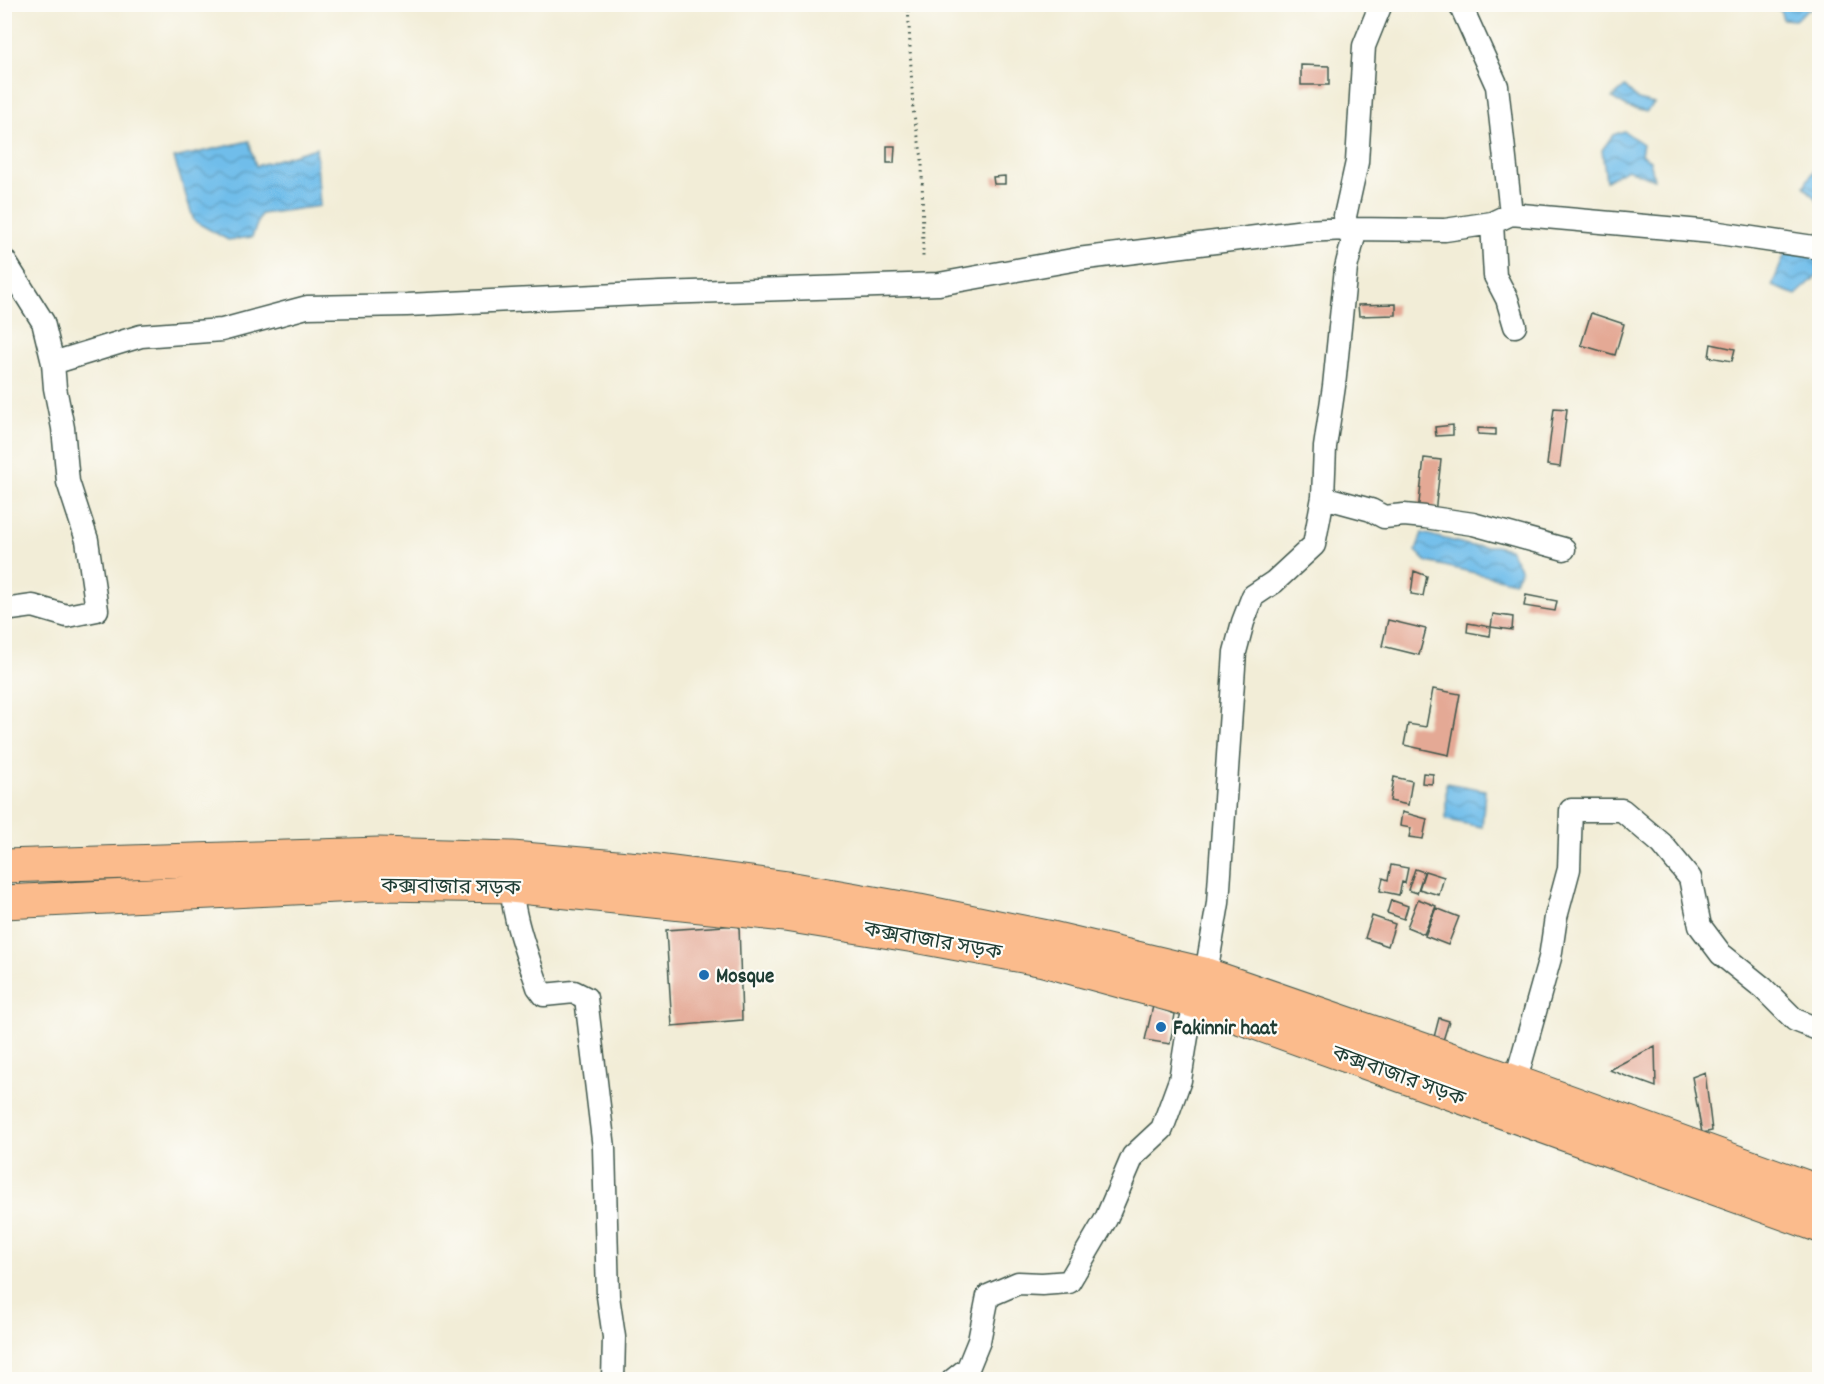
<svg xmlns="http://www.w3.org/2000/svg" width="1824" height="1384" viewBox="0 0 1824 1384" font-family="Dekko,'Noto Sans Bengali',sans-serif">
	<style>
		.water { fill: url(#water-waves); stroke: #487d8f; stroke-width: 1.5 }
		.building { fill: #e4a995 }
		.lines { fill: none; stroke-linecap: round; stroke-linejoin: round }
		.minor-casing { stroke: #3f574c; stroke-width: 25 }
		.highway-casing { stroke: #3f574c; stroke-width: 35 }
		.path { stroke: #3f574c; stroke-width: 3; stroke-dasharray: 1.5 4.5; stroke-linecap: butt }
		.minor { stroke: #fff; stroke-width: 22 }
		.highway { stroke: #fbbb8c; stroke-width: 33 }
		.poi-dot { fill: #1f6fb2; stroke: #fdfcf7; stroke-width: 2 }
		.labels { text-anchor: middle; stroke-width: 4.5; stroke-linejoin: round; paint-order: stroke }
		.street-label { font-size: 21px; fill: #1f3d34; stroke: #fdfcf7 }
		.poi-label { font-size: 21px; font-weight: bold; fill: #1f3d34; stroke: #fdfcf7; text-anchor: start }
	</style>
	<defs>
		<pattern id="water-waves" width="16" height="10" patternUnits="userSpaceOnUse" patternTransform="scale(1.5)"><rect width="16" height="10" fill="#70bdea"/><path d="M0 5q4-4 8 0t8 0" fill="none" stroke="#5b9bbe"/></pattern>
	</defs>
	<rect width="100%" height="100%" fill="#fdfcf7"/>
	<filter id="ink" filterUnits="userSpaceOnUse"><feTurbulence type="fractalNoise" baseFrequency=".0167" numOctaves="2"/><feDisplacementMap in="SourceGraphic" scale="12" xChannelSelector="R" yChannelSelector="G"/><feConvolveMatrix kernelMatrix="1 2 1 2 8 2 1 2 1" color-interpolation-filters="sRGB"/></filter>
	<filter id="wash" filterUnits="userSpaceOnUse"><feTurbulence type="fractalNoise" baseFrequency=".008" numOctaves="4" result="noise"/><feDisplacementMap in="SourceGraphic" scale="24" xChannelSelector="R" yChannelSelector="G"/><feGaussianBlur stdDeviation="1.35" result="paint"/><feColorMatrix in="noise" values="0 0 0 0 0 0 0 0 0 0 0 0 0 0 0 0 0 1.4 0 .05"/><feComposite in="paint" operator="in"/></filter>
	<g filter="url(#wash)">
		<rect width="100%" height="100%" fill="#f2edd7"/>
		<!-- water -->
		<path class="water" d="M 1767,5 L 1819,5 L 1819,9 L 1808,9 L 1795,20 L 1783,19 L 1780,10 Z
			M 1625,87 L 1638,100 L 1654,104 L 1646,112 L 1627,107 L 1612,98 Z
			M 1624,131 L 1643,144 L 1641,154 L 1650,160 L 1654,179 L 1627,169 L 1606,181 L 1602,150 L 1613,135 Z
			M 249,141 L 256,166 L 316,148 L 320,206 L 261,214 L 252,237 L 228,240 L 194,221 L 174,158 Z
			M 1819,162 L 1819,203 L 1804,186 Z
			M 1787,249 L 1819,256 L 1819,274 L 1796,295 L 1772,286 Z
			M 1422,533 L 1472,546 L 1495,546 L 1509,549 L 1521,570 L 1514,582 L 1427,562 L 1416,551 Z
			M 1446,783 L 1485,790 L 1482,827 L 1446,820 Z"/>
		<g id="blocks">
			<!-- building -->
			<path class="building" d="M 1301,65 L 1329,66 L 1329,85 L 1301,85 Z
				M 887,146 L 895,146 L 894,163 L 887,163 Z
				M 1005,176 L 1005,184 L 994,184 L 993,177 Z
				M 1396,304 L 1396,315 L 1359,316 L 1358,305 Z
				M 1591,313 L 1624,324 L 1615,355 L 1581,345 Z
				M 1711,344 L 1735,349 L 1732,361 L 1709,357 Z
				M 1554,408 L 1567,409 L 1560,467 L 1547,465 Z
				M 1453,425 L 1453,435 L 1436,436 L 1435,427 Z
				M 1478,428 L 1496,429 L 1496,435 L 1478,434 Z
				M 1424,458 L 1441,460 L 1435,513 L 1418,512 Z
				M 1414,571 L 1427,576 L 1423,596 L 1411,594 Z
				M 1526,595 L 1557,601 L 1555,611 L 1524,606 Z
				M 1493,614 L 1513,617 L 1512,630 L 1491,627 Z
				M 1388,620 L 1426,629 L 1419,655 L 1382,646 Z
				M 1468,623 L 1491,627 L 1490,636 L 1467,632 Z
				M 1433,689 L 1460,694 L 1449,755 L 1404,745 L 1408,724 L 1426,727 Z
				M 1423,773 L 1433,774 L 1432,784 L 1422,783 Z
				M 1394,777 L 1412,781 L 1408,805 L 1390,801 Z
				M 1402,812 L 1427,819 L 1423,839 L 1409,837 L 1411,828 L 1400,826 Z
				M 1391,865 L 1408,868 L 1405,883 L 1402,882 L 1399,895 L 1380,891 L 1383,878 L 1388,880 Z
				M 1415,869 L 1424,872 L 1417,893 L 1408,890 Z
				M 1425,871 L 1444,877 L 1439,895 L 1419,889 Z
				M 1418,899 L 1436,906 L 1424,934 L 1407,927 Z
				M 1391,900 L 1408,906 L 1404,919 L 1387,913 Z
				M 1436,908 L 1459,917 L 1448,945 L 1425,936 Z
				M 1372,916 L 1395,924 L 1388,946 L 1365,938 Z
				M 739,925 L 742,1020 L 672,1026 L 666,930 Z
				M 1153,1006 L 1175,1014 L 1170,1044 L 1145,1040 Z
				M 1439,1018 L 1449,1021 L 1441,1047 L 1432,1045 Z
				M 1655,1046 L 1656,1087 L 1609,1070 Z
				M 1705,1072 L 1712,1131 L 1702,1133 L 1692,1077 Z"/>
		</g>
	</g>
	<g filter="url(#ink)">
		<use href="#blocks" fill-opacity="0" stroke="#3f574c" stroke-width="1.5"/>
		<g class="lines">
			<defs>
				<path id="minor" d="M 1460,4 L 1497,86 L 1511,214
					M 1492,223 L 1495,276 L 1507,299 L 1515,326
					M 4,260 L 43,322 L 53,363
					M 1323,497 L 1371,510 L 1384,517 L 1404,515 L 1425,517 L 1473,524 L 1564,549
					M 4,610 L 33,606 L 67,616 L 97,610 L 87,540 L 68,482 L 63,428 L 55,388 L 53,363 L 141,336 L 222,330 L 307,307 L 407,305 L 660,293 L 939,284 L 1078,259 L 1305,231 L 1346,229 L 1445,230 L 1492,223 L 1511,214 L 1712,232 L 1820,248
					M 511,873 C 510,912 526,951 538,987 L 544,995 L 574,992 L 586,998 L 604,1148 L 608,1296 L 614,1337 L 613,1380
					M 1204,974 L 1208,962 L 1218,903 L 1235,652 L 1243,622 L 1253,596 L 1274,582 L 1314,545 L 1323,497 L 1325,447 L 1334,386 L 1346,268 L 1353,240 L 1346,229 L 1345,216 L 1357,162 L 1364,46 L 1381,4
					M 1515,1083 L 1550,958 L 1556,917 L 1569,869 L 1571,810 L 1622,810 L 1662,844 L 1690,878 L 1700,926 L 1721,954 L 1763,988 L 1795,1020 L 1820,1030
					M 953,1380 L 968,1368 L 979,1341 L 988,1296 L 1018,1283 L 1042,1284 L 1069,1282 L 1106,1219 L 1133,1156 L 1162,1129 L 1180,1080 L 1188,1030 L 1197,1002"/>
				<path id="highway" d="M 4,866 L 379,854 L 512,858 L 651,870 L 788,888 L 919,911 L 1052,938 L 1204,974 L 1462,1063 L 1820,1192
					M 4,902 L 379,884 L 511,886 L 785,915 L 915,936 L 1044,960 L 1197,1002 L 1820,1226"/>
			</defs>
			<!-- minor casing -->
			<use href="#minor" class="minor-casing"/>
			<!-- highway casing -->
			<use href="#highway" class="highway-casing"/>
			<!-- path -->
			<path class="path" d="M 908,4 L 913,110 L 922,158 L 923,257"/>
			<!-- minor -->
			<use href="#minor" class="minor"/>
			<!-- highway -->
			<use href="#highway" class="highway"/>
		</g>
	</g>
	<!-- markers -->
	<g class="poi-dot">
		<circle cx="704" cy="975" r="6"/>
		<circle cx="1161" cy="1027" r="6"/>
	</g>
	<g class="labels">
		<!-- street labels -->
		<g class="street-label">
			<text transform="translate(451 886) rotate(1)" y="7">কক্সবাজার সড়ক</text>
			<text transform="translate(933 940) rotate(10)" y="7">কক্সবাজার সড়ক</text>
			<text transform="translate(1399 1075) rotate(20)" y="7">কক্সবাজার সড়ক</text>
		</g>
		<!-- poi labels -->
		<g class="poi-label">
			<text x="716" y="982">Mosque</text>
			<text x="1173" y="1034">Fakinnir haat</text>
		</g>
	</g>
	<!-- margin -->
	<rect width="1824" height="1384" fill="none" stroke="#fdfcf7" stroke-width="24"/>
</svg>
